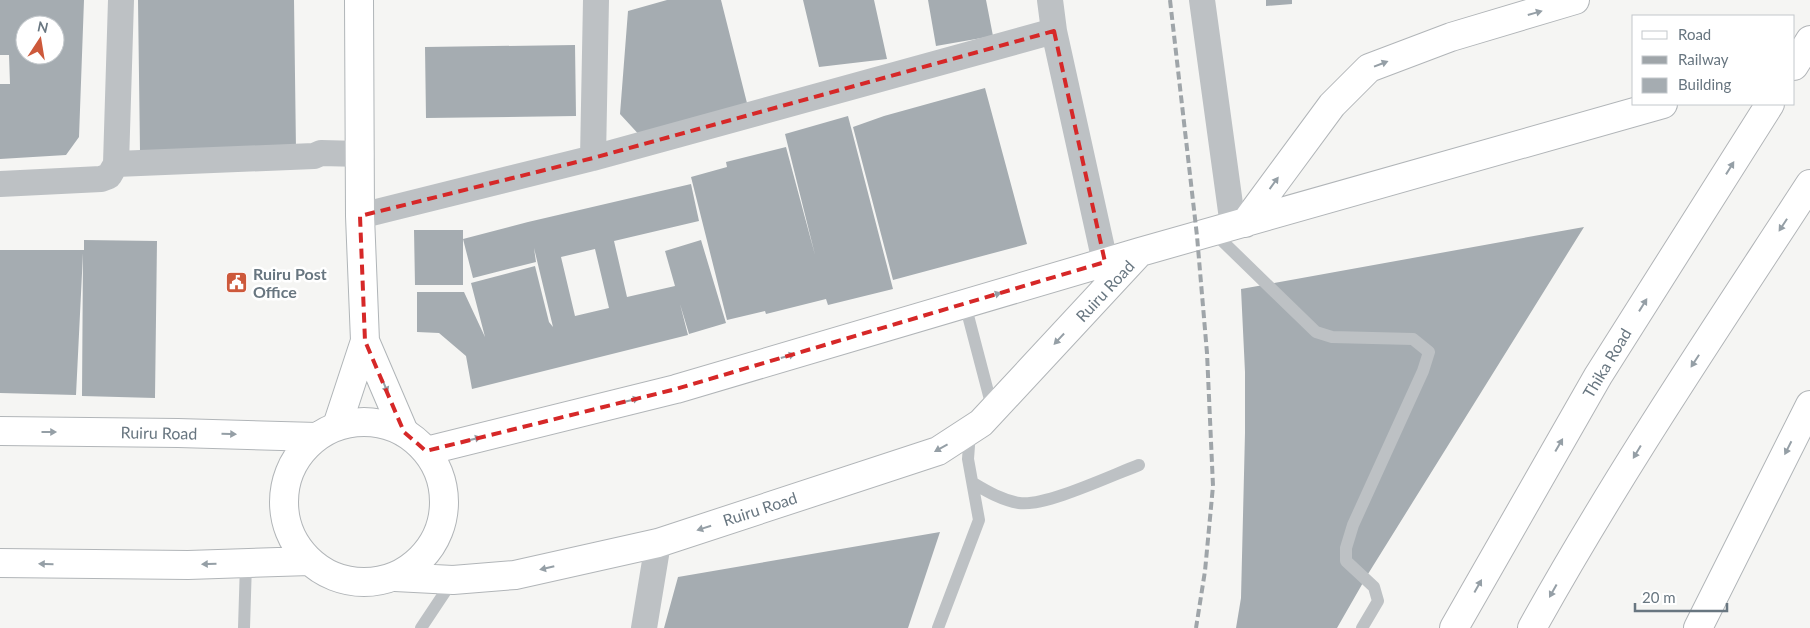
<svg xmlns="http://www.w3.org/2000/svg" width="1810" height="628" viewBox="0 0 1810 628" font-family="Lato,sans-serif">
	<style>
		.building { fill: #a5acb1; fill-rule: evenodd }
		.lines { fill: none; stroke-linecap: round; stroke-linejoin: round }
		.secondary-casing { stroke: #b0b5b8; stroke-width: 30 }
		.primary-casing { stroke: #b1b5b8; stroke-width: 30 }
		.trunk-casing { stroke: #b1b4b7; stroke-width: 30 }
		.service { stroke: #bdc1c4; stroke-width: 12 }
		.minor { stroke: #bdc1c4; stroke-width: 26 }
		.secondary { stroke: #fff; stroke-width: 28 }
		.primary { stroke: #fff; stroke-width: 28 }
		.trunk { stroke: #fff; stroke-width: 28 }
		.rail { stroke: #9fa5a9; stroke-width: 4; stroke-dasharray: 8 4; stroke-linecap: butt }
		.oneway { fill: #959fa6 }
		.marked { fill: none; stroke: #d62828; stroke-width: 4; stroke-dasharray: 10 6; stroke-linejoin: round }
		.labels { text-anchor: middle; stroke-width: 5; stroke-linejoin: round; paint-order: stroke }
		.poi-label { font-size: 16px; font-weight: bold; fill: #687680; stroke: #fff; text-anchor: start }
		.street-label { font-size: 16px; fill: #687680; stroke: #fff }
	</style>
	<rect width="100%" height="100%" fill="#f5f5f3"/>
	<!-- building -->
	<path class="building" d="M 0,0 L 84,0 L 79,137 L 66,155 L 0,159 L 0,84 L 10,84 L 9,55 L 0,55 ZM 25,25 L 55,25 L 55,55 L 25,55 Z
		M 138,0 L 294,0 L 296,151 L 140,152 Z
		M 667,0 L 721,0 L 749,111 L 643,139 L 620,114 L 628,11 Z
		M 803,0 L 874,0 L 887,59 L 819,67 Z
		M 928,0 L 986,0 L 993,36 L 936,46 Z
		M 1266,0 L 1292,0 L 1292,4 L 1266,6 Z
		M 575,45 L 576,116 L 426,118 L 425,47 Z
		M 985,88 L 1027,244 L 893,280 L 853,127 L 884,116 Z
		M 848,116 L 893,289 L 828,305 L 826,299 L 766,314 L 765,311 L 727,320 L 691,177 L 727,167 L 726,162 L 786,147 L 815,255 L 785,134 Z
		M 691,184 L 699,221 L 614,241 L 627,297 L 675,286 L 665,251 L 701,240 L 726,323 L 689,334 L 680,304 L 688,335 L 472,389 L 466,356 L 439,333 L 417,332 L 417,292 L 464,292 L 485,337 L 471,283 L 535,266 L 549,322 L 553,327 L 534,248 L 536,262 L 473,278 L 463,239 L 528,222 ZM 595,249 L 609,308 L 575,316 L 561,257 Z
		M 1584,227 L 1368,574 L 1337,628 L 1236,628 L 1241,598 L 1245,433 L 1245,372 L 1241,289 Z
		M 414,230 L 463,230 L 463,285 L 415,285 Z
		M 84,240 L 157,241 L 155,398 L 82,396 L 83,253 L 76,395 L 0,393 L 0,250 L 84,250 Z
		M 940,532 L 908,628 L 664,628 L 678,577 Z"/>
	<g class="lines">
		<defs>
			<path id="secondary" d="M 359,0 L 360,216 L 365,341 L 404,432
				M 337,426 L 365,341"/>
			<path id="primary" d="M 1245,223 L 1332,105 L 1369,68 L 1451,37 L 1575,0
				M284 502a80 80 0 1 1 160 0a80 80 0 1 1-160 0Z
				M 0,431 L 178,433 L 317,437
				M 426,451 L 676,389 L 1140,252 L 1663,104
				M 0,563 L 188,565 L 310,561
				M 395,577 L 453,580 L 515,575 L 658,543 L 938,451 L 981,423 L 1139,253
				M 1698,628 L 1810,405"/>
			<path id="trunk" d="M 1794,66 L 1810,40
				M 1454,628 L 1598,376 L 1770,104
				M 1532,628 C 1617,475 1715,330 1810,184"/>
		</defs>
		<!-- secondary casing -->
		<use href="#secondary" class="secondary-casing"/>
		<!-- primary casing -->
		<use href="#primary" class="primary-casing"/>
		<!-- trunk casing -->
		<use href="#trunk" class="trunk-casing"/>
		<!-- service -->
		<path class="service" d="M 1213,232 L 1316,332 L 1332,337 L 1413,339 L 1429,352 L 1423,371 L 1353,525 L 1346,548 L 1346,561 L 1374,587 L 1378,601 L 1362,628
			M 965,304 L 993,411
			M 973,483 C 988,492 1002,500 1019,503 C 1045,507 1112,475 1139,465
			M 244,628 L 246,563
			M 421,628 L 453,580
			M 938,628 L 979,520 L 968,459 L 970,432"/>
		<!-- minor -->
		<path class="minor" d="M 1050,0 L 1054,31 L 1105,262
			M 1202,0 L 1233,226
			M 593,158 L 596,0
			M 116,164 L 121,0
			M 0,184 L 101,179 L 109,176 L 116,164 L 314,156 L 321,153 L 361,154
			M 360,216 L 593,158 L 1054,31
			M 644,628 L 658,543"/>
		<!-- secondary -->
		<use href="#secondary" class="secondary"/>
		<!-- primary -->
		<use href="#primary" class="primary"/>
		<!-- trunk -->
		<use href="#trunk" class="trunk"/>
		<!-- rail -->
		<path class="rail" d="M 1170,0 L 1197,236 L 1207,353 L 1213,486 L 1205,571 L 1196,628"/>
	</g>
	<!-- one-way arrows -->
	<defs><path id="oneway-solid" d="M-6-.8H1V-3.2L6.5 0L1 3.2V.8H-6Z" transform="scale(1.25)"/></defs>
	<g class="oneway">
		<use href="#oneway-solid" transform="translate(1535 13) rotate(-16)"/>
		<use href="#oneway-solid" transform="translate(1381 64) rotate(-21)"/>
		<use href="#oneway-solid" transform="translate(1730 168) rotate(-58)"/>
		<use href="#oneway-solid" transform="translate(1274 183) rotate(-54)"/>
		<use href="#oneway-solid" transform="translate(1783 225) rotate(123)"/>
		<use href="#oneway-solid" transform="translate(994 295) rotate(-17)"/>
		<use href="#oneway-solid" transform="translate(1643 305) rotate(-58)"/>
		<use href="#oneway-solid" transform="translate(1059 339) rotate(133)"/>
		<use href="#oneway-solid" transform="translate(788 356) rotate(-16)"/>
		<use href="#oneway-solid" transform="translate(1695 361) rotate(123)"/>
		<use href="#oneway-solid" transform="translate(385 386) rotate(67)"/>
		<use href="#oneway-solid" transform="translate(632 400) rotate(-14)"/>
		<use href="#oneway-solid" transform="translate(49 432)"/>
		<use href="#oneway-solid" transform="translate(229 434) rotate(2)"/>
		<use href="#oneway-solid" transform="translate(474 439) rotate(-14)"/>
		<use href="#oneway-solid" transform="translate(1559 445) rotate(-60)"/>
		<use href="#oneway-solid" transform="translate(941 448) rotate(151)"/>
		<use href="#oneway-solid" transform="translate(1788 448) rotate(117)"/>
		<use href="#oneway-solid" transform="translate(1637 452) rotate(121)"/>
		<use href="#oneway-solid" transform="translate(704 528) rotate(162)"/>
		<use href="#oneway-solid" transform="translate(46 564) rotate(-179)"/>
		<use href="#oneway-solid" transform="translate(209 564) rotate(178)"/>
		<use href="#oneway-solid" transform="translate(547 568) rotate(167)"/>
		<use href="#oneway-solid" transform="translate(1478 586) rotate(-61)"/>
		<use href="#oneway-solid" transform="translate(1553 591) rotate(119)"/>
	</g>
	<!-- marked area -->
	<path class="marked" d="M 1054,31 L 1105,262 L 676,389 L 426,451 L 404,432 L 365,341 L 360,216 L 593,158 Z"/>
	<!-- icons -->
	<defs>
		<symbol id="civic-square" viewBox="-11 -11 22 22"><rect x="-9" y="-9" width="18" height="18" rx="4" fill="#cd593b" stroke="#fff"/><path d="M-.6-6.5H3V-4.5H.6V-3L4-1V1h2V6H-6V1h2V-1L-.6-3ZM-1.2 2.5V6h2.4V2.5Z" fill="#fff"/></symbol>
	</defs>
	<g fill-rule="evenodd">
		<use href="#civic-square" x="224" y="270" width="25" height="25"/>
	</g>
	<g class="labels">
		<!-- poi labels -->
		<g class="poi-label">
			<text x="253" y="280">Ruiru Post<tspan x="253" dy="18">Office</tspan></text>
		</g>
		<!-- street labels -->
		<g class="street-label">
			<text transform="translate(1105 291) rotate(-47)" y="6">Ruiru Road</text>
			<text transform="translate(1607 363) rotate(-59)" y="6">Thika Road</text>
			<text transform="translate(159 433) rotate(1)" y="6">Ruiru Road</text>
			<text transform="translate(760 509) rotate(-18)" y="6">Ruiru Road</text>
		</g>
	</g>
	<!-- legend -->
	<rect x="1632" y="15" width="162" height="90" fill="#ffffff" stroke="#c3c8cc"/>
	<rect x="1642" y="31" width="25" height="8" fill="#ffffff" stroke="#c3c8cc"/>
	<text x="1678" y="40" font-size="15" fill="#687680">Road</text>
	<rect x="1642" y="56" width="25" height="8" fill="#9fa5a9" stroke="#c3c8cc"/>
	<text x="1678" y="65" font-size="15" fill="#687680">Railway</text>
	<rect x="1642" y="78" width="25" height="15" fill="#a5acb1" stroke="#c3c8cc"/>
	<text x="1678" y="90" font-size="15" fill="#687680">Building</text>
	<!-- north arrow -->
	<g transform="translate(40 40) rotate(12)"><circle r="24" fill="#ffffff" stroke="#c3c8cc"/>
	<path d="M0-4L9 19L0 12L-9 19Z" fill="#cd593b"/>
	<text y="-8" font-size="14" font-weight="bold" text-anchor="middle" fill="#687680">N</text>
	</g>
	<!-- scale -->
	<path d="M1635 603v8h92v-8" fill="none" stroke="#687680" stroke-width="2.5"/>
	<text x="1642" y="603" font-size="15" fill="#687680" stroke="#ffffff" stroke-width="4" paint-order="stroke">20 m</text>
</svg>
